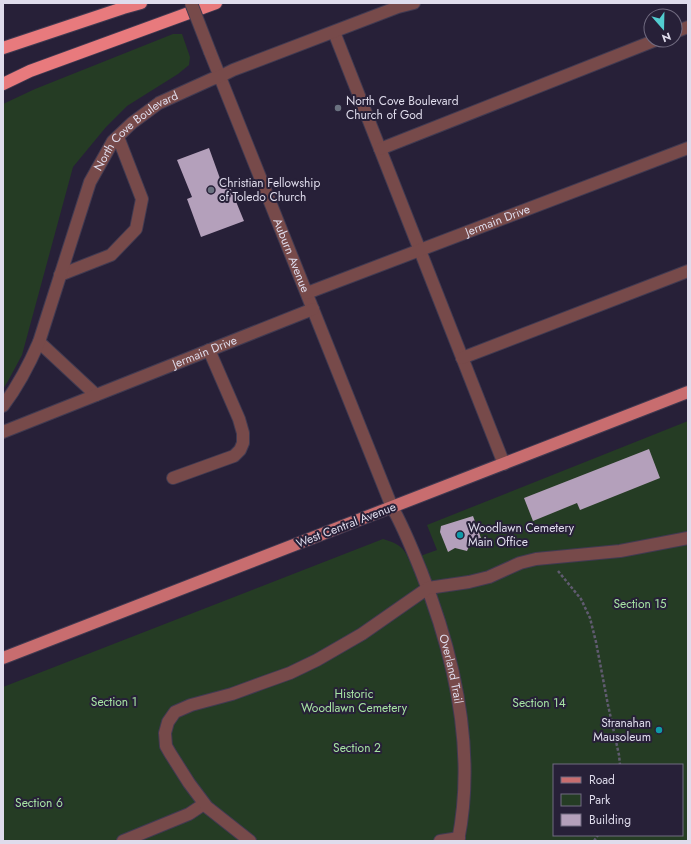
<svg xmlns="http://www.w3.org/2000/svg" width="691" height="844" viewBox="0 0 691 844" font-family="Jost,sans-serif">
	<style>
		.green { fill: #253c24; fill-rule: evenodd }
		.building { fill: #b4a0bb }
		.lines { fill: none; stroke-linecap: round; stroke-linejoin: round }
		.minor-casing { stroke: #413a51; stroke-width: 14 }
		.major-casing { stroke: #413a51; stroke-width: 14 }
		.highway-casing { stroke: #413a51; stroke-width: 14 }
		.path { stroke: #605b70; stroke-width: 2.5; stroke-dasharray: 3 2; stroke-linecap: butt }
		.minor { stroke: #774a4a; stroke-width: 12 }
		.major { stroke: #c86d6f; stroke-width: 12 }
		.highway { stroke: #e87a7d; stroke-width: 12 }
		.minor-bridge-casing { stroke: #413a51; stroke-width: 14; stroke-linecap: butt }
		.minor-bridge { stroke: #774a4a; stroke-width: 12 }
		.worship-dot { fill: #6b7280; stroke: #272038; stroke-width: 1.5 }
		.culture-dot { fill: #0f9aa8; stroke: #272038; stroke-width: 1.5 }
		.labels { text-anchor: middle; stroke-width: 4; stroke-linejoin: round; paint-order: stroke }
		.poi-label { font-size: 12px; fill: #dfdcec; stroke: #272038; text-anchor: start }
		.street-label { font-size: 12px; fill: #dfdcec; stroke: #272038 }
		.park-label { font-size: 12px; fill: #a6e3a3; stroke: #272038 }
	</style>
	<rect width="100%" height="100%" fill="#272038"/>
	<!-- green -->
	<path class="green" d="M 173,34 L 182,34 L 190,57 L 189,65 L 178,74 L 127,106 L 106,127 L 73,167 L 22,355 L 8,381 L 3,389 L 3,104 L 35,89 Z
		M 688,421 L 688,841 L 3,841 L 3,687 L 383,539 C 396,543 404,546 409,560 L 437,550 L 427,525 ZM 554,765 L 682,765 L 682,835 L 554,835 Z"/>
	<!-- building -->
	<path class="building" d="M 209,148 L 222,184 L 228,182 L 244,221 L 201,237 L 187,199 L 192,197 L 177,160 Z
		M 649,449 L 660,478 L 580,510 L 577,503 L 533,521 L 524,498 Z
		M 473,516 L 481,538 L 471,542 L 467,551 L 455,548 L 448,552 L 440,532 L 441,526 Z"/>
	<g class="lines">
		<defs>
			<g id="minor">
				<path d="M 334,32 L 504,464"/>
				<path d="M 675,32 L 688,27"/>
				<path id="s1" d="M 210,52 L 392,507 C 404,528 412,549 421,571 C 454,654 476,751 458,841"/>
				<path d="M 380,149 L 656,40"/>
				<path d="M 60,275 L 111,255 L 136,229 L 142,199 L 118,137"/>
				<path id="s2" d="M 307,293 L 688,148"/>
				<path d="M 39,342 L 96,395"/>
				<path d="M 462,358 L 688,271"/>
				<path id="s3" d="M 3,406 C 18,386 29,365 39,342 L 90,182 L 113,141 L 132,123 L 159,103 L 212,79 L 221,76 L 233,70 L 398,7 L 414,3"/>
				<path id="s4" d="M 3,432 L 313,309"/>
				<path d="M 173,478 L 234,456 L 240,450 L 243,443 L 243,433 L 239,419 L 209,350"/>
				<path d="M 123,841 L 189,814 L 204,804"/>
				<path d="M 250,841 L 207,807 L 189,783 L 170,753 L 166,746 L 165,733 L 168,722 L 175,712 L 191,705 L 232,694 L 262,683 L 290,673 L 317,660 L 362,634 L 428,588 L 469,582 L 489,577 L 520,563 L 536,559 L 620,551 L 688,538"/>
				<path d="M 440,841 L 459,838"/>
			</g>
			<path id="major" d="M 3,658 L 688,392"/>
			<path id="highway" d="M 3,48 L 123,8 L 141,3
				M 3,84 L 30,71 L 216,3"/>
		</defs>
		<!-- minor casing -->
		<use href="#minor" class="minor-casing"/>
		<!-- major casing -->
		<use href="#major" class="major-casing"/>
		<!-- highway casing -->
		<use href="#highway" class="highway-casing"/>
		<!-- path -->
		<path class="path" d="M 558,571 L 581,599 L 590,618 L 596,642 L 608,705 L 619,755 L 620,765
			M 594,841 L 598,835"/>
		<!-- minor -->
		<use href="#minor" class="minor"/>
		<!-- major -->
		<use href="#major" class="major"/>
		<!-- highway -->
		<use href="#highway" class="highway"/>
		<defs>
			<path id="minor-bridge" d="M 191,3 L 210,52"/>
		</defs>
		<!-- minor-bridge casing -->
		<use href="#minor-bridge" class="minor-bridge-casing"/>
		<!-- minor-bridge -->
		<use href="#minor-bridge" class="minor-bridge"/>
	</g>
	<!-- markers -->
	<g class="worship-dot">
		<circle cx="338" cy="108" r="4"/>
		<circle cx="211" cy="190" r="4"/>
	</g>
	<g class="culture-dot">
		<circle cx="460" cy="535" r="4"/>
		<circle cx="659" cy="730" r="4"/>
	</g>
	<g class="labels">
		<!-- poi labels -->
		<g class="poi-label">
			<text x="346" y="105">North Cove Boulevard<tspan x="346" dy="14">Church of God</tspan></text>
			<text x="219" y="187">Christian Fellowship<tspan x="219" dy="14">of Toledo Church</tspan></text>
			<text x="468" y="532">Woodlawn Cemetery<tspan x="468" dy="14">Main Office</tspan></text>
			<text x="651" y="727" text-anchor="end">Stranahan<tspan x="651" dy="14">Mausoleum</tspan></text>
		</g>
		<!-- street labels -->
		<g class="street-label">
			<text dy="4" stroke="none"><textPath href="#s3" startOffset="312">North Cove Boulevard</textPath></text>
			<text dy="4" stroke="none"><textPath href="#s2" startOffset="204">Jermain Drive</textPath></text>
			<text dy="4" stroke="none"><textPath href="#s1" startOffset="219">Auburn Avenue</textPath></text>
			<text dy="4" stroke="none"><textPath href="#s4" startOffset="217">Jermain Drive</textPath></text>
			<text transform="translate(346 525) rotate(-21)" y="4">West Central Avenue</text>
			<text dy="4" stroke="none"><textPath href="#s1" startOffset="663">Overland Trail</textPath></text>
		</g>
		<!-- park labels -->
		<g class="park-label">
			<text x="640" y="608">Section 15</text>
			<text x="354" y="698">Historic<tspan x="354" dy="14">Woodlawn Cemetery</tspan></text>
			<text x="114" y="706">Section 1</text>
			<text x="539" y="707">Section 14</text>
			<text x="357" y="752">Section 2</text>
			<text x="39" y="807">Section 6</text>
		</g>
	</g>
	<!-- border -->
	<rect width="691" height="844" fill="none" stroke="#dfdcec" stroke-width="8"/>
	<!-- legend -->
	<rect x="553" y="764" width="130" height="72" fill="#272038" stroke="#716b80"/>
	<rect x="561" y="777" width="20" height="6" fill="#c86d6f" stroke="#716b80"/>
	<text x="589" y="784" font-size="12" fill="#dfdcec">Road</text>
	<rect x="561" y="794" width="20" height="12" fill="#253c24" stroke="#716b80"/>
	<text x="589" y="804" font-size="12" fill="#dfdcec">Park</text>
	<rect x="561" y="814" width="20" height="12" fill="#b4a0bb" stroke="#716b80"/>
	<text x="589" y="824" font-size="12" fill="#dfdcec">Building</text>
	<!-- north arrow -->
	<g transform="translate(663 28) rotate(160)"><circle r="19" fill="#272038" stroke="#716b80"/>
	<path d="M0-3L7 15L0 10L-7 15Z" fill="#52cdd0"/>
	<text y="-6" font-size="11" font-weight="bold" text-anchor="middle" fill="#dfdcec">N</text>
	</g>
</svg>
